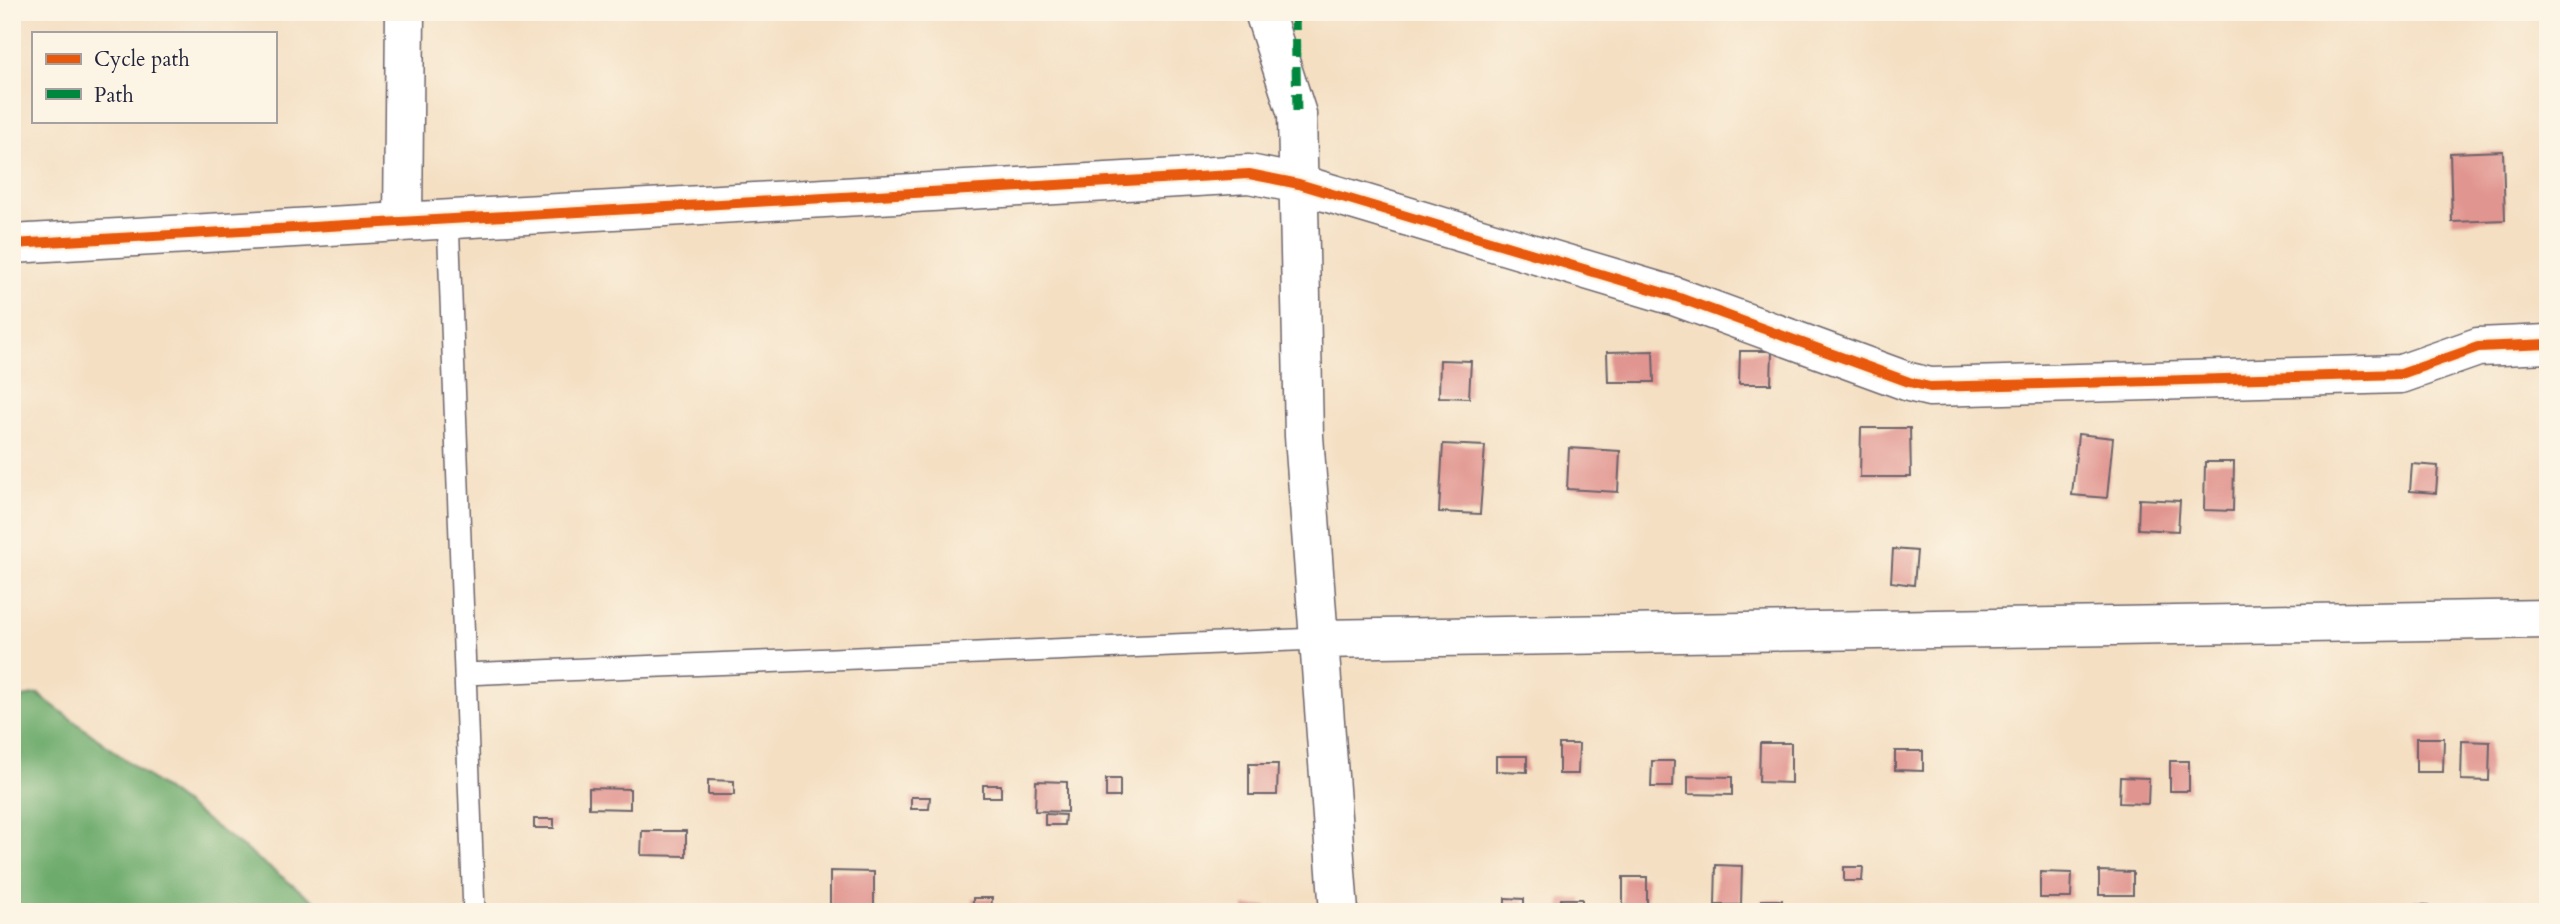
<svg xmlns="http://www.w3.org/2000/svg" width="2560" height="924" viewBox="0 0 2560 924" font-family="Cardo,serif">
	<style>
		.forest { fill: #6dab6c; stroke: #486654; stroke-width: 2 }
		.building { fill: #e19590 }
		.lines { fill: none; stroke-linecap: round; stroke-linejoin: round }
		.service-casing { stroke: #6c646b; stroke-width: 24 }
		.minor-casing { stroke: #6c646b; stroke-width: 41 }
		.service { stroke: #fff; stroke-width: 21 }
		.minor { stroke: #fff; stroke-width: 38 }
		.quiet { stroke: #00873e; stroke-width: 9; stroke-dasharray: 18 9; stroke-linecap: butt }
		.cycleway-casing { stroke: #fcf5e5; stroke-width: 15 }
		.cycleway { stroke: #e8590c; stroke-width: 10 }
	</style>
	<rect width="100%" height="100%" fill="#fcf5e5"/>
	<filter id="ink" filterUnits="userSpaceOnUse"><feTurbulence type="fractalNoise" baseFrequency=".0143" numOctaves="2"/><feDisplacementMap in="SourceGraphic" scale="14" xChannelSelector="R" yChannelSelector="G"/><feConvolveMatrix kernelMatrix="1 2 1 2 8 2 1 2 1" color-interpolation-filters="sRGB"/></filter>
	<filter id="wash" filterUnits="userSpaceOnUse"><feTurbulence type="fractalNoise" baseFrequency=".00686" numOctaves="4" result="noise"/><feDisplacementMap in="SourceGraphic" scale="28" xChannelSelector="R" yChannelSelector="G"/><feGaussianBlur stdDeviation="1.57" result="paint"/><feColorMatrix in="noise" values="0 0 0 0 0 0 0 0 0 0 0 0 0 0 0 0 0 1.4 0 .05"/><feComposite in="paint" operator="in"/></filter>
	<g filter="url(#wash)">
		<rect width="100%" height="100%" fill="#f4dfc3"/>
		<!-- forest -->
		<path class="forest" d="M 39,694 L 39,695 L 329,912 L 12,912 L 12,699 Z"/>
		<g id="blocks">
			<!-- building -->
			<path class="building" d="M 2503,151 L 2505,220 L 2452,222 L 2450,153 Z
				M 1653,351 L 1654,382 L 1608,382 L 1607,352 Z
				M 1740,351 L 1772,351 L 1771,384 L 1739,384 Z
				M 1440,360 L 1471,361 L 1469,398 L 1439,397 Z
				M 1861,428 L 1910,428 L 1911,477 L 1860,477 Z
				M 2078,434 L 2113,438 L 2107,498 L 2072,495 Z
				M 1443,444 L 1485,446 L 1480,514 L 1439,512 Z
				M 1569,448 L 1620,451 L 1618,492 L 1567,489 Z
				M 2205,462 L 2234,462 L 2233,511 L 2204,510 Z
				M 2412,464 L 2438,466 L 2436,493 L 2410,491 Z
				M 2139,499 L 2180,501 L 2178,531 L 2138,529 Z
				M 1893,549 L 1917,551 L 1914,585 L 1891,582 Z
				M 2416,738 L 2444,738 L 2443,772 L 2416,772 Z
				M 2462,741 L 2490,742 L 2489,781 L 2461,780 Z
				M 1760,743 L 1791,743 L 1791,783 L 1759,782 Z
				M 1559,744 L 1579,744 L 1578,774 L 1559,774 Z
				M 1895,751 L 1923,751 L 1923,771 L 1895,770 Z
				M 1496,756 L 1527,756 L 1527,772 L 1496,771 Z
				M 1652,761 L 1674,761 L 1673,787 L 1651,787 Z
				M 2170,761 L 2189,761 L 2189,791 L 2170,791 Z
				M 1249,764 L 1278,764 L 1277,795 L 1249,795 Z
				M 1688,776 L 1732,777 L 1732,795 L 1688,794 Z
				M 2120,777 L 2149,778 L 2148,804 L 2119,803 Z
				M 1106,779 L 1120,779 L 1120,797 L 1106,797 Z
				M 708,780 L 734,781 L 734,795 L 708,795 Z
				M 1036,781 L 1067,782 L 1067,812 L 1035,811 Z
				M 983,785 L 1001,785 L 1001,797 L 983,797 Z
				M 589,788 L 630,789 L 630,809 L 589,808 Z
				M 911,797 L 930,797 L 929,809 L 911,809 Z
				M 1045,814 L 1065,815 L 1064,825 L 1045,825 Z
				M 534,819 L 554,819 L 554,828 L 534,828 Z
				M 642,831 L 686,831 L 686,856 L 641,855 Z
				M 1716,865 L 1742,866 L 1741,905 L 1715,905 Z
				M 1844,867 L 1863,867 L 1862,881 L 1844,881 Z
				M 830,871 L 874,872 L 874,910 L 830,909 Z
				M 2099,871 L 2133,872 L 2133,895 L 2099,895 Z
				M 2040,872 L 2072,873 L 2071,898 L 2040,898 Z
				M 1623,877 L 1647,877 L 1647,906 L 1623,906 Z
				M 973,898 L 992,898 L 991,912 L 973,912 Z
				M 1505,898 L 1524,899 L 1524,912 L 1505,912 Z
				M 1561,899 L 1582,899 L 1582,912 L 1560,912 Z
				M 1761,900 L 1782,900 L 1782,912 L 1761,912 Z
				M 2400,904 L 2428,905 L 2428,912 L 2400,912 Z
				M 574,906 L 604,907 L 604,912 L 574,912 Z
				M 1244,906 L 1267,906 L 1267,912 L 1244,912 Z"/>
		</g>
	</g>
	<g filter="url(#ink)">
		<use href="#blocks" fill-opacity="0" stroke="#6c646b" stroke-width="2"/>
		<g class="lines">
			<defs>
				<path id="service" d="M 448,218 L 474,912
					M 465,674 L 1318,639"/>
				<path id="minor" d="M 1264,12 L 1297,114 L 1304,436 L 1339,912
					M 403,220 L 405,12
					M 12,244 L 1249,174 L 1299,184 L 1674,296 L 1909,382 L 1930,387 L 2401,374 L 2478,347 L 2548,344
					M 1318,639 L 2548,619"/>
			</defs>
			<!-- service casing -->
			<use href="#service" class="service-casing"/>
			<!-- minor casing -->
			<use href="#minor" class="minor-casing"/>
			<!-- service -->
			<use href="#service" class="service"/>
			<!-- minor -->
			<use href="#minor" class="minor"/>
			<!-- quiet -->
			<path class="quiet" d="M 1295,12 L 1297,114"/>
			<defs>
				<path id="cycleway" d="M 12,244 L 1249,174 L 1299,184 L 1674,296 L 1909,382 L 1930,387 L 2401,374 L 2478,347 L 2548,344"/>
			</defs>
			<!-- cycleway casing -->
			<use href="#cycleway" class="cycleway-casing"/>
			<!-- cycleway -->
			<use href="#cycleway" class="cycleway"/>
		</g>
	</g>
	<!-- margin -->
	<rect width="2560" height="924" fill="none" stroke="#fcf5e5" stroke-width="42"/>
	<!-- legend -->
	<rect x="32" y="32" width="245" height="91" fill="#fcf5e5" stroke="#a5a1a1" stroke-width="2"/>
	<rect x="46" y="54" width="35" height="10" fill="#e8590c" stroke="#a5a1a1" stroke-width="2"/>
	<text x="94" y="66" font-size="21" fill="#22223b">Cycle path</text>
	<rect x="46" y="89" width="35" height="10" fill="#00873e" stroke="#a5a1a1" stroke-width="2"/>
	<text x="94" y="102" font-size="21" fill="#22223b">Path</text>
</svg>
